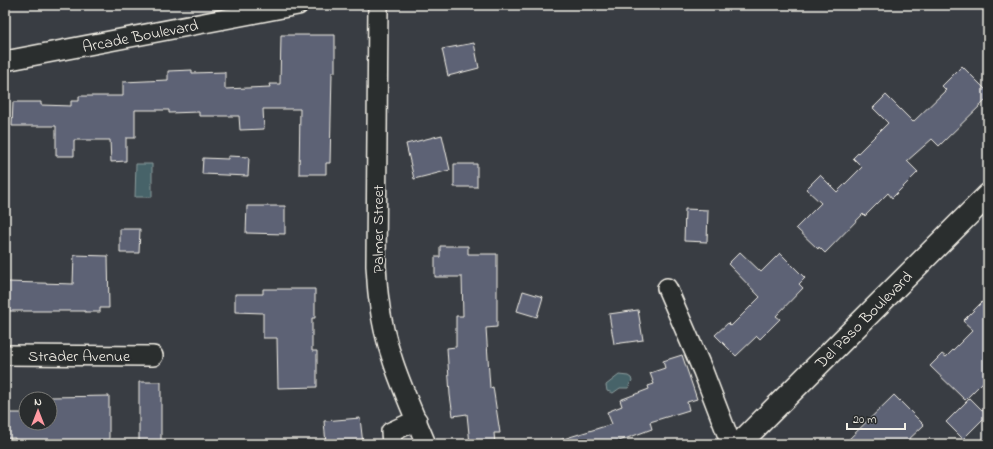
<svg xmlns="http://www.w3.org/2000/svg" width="993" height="449" viewBox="0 0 993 449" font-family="'Indie Flower',sans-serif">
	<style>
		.water { fill: #466369; stroke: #8c9c9c }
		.building { fill: #5d6274; stroke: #f4f1e8 }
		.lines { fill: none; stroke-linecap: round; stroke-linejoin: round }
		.minor-casing { stroke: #f4f1e8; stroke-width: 22 }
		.major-casing { stroke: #f4f1e8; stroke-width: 25 }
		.minor { stroke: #2a2d2e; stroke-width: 19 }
		.major { stroke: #2a2d2e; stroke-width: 22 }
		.labels { text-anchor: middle; stroke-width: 4; stroke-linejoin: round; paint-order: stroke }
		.street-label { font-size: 16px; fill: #f4f1e8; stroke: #2a2d2e }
	</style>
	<rect width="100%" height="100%" fill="#393d43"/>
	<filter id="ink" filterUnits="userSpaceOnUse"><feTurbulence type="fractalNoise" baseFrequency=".025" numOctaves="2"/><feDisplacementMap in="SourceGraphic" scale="8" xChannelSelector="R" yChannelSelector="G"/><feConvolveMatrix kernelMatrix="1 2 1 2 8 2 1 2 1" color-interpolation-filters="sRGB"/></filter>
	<g filter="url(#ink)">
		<!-- water -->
		<path class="water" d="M 136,164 L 152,164 L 152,197 L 135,197 Z
			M 619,375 L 628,376 L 631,378 L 632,381 C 629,383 630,385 628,388 L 620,388 L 613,393 L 607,391 L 606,385 Z"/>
		<!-- building -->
		<path class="building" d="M 281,35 L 335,35 L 335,72 L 332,72 L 330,163 L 326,163 L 326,174 L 299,174 L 300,109 L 263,109 L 264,129 L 240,130 L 239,116 L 199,116 L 199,112 L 169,113 L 169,110 L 135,110 L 135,138 L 126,138 L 126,161 L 111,162 L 110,140 L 74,140 L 74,156 L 56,156 L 56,126 L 12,126 L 13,102 L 41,102 L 41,105 L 71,106 L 71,101 L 79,101 L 79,96 L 123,96 L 123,82 L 168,80 L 168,71 L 192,70 L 192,73 L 225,72 L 225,89 L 270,87 L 269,84 L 280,84 Z
			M 474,43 L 479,68 L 448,76 L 442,49 Z
			M 962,66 L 988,92 L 988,98 L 939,146 L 932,139 L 907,161 L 918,172 L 892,198 L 888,193 L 865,216 L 863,214 L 825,253 L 819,247 L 818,249 L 796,228 L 821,203 L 806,189 L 820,175 L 837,192 L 862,167 L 853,158 L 888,123 L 873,108 L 886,95 L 913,122 L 946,90 L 942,86 Z
			M 442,135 L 450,170 L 414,179 L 406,144 Z
			M 228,156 L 249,157 L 248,176 L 202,174 L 203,158 L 228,159 Z
			M 454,164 L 477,164 L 477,187 L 454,187 Z
			M 247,206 L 285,206 L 285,234 L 246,233 Z
			M 685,209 L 708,210 L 707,242 L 684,241 Z
			M 120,229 L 140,229 L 139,253 L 120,253 Z
			M 440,246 L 468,246 L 468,254 L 497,254 L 497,327 L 486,328 L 490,388 L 493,387 L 500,433 L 494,433 L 495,444 L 470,444 L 467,414 L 453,416 L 450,395 L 447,348 L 456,347 L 456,316 L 463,316 L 462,277 L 435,277 L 435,257 L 440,257 Z
			M 740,252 L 761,272 L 780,253 L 805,278 L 799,284 L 803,288 L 776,316 L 780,319 L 760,339 L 757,336 L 736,356 L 715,335 L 728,323 L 731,326 L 760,297 L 728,264 Z
			M 74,255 L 108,256 L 109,308 L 100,308 L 100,312 L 85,312 L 85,311 L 5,311 L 5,286 L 7,286 L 7,282 L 73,284 Z
			M 263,289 L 315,289 L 315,318 L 312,318 L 312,351 L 317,351 L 317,387 L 278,388 L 277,338 L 263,338 L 263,313 L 235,312 L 235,294 L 263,294 Z
			M 523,291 L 543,297 L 537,317 L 517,311 Z
			M 988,296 L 988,377 L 965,400 L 930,366 L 942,354 L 946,357 L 973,330 L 963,321 Z
			M 638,310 L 643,340 L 614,344 L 609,314 Z
			M 682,355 L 697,399 L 687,402 L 689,410 L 650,422 L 652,429 L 611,444 L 560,444 L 560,440 L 612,424 L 607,412 L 622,406 L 620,400 L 649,389 L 648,386 L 654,384 L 650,373 L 665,368 L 663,361 Z
			M 139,382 L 161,382 L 161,444 L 139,444 Z
			M 894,395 L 924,425 L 904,444 L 844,444 Z
			M 109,396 L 109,444 L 15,444 L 15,438 L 5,438 L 5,413 L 26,413 L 26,423 L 50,423 L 50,401 L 51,401 L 51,397 Z
			M 970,398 L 987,415 L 963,439 L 946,422 Z
			M 360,418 L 363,444 L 326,444 L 324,421 Z"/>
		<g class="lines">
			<defs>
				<path id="minor" d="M 378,5 L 376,266 C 377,277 377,288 379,300 C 384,350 407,398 426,444
					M 5,61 L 298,5
					M 667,288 L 703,371 L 731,444
					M 5,355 L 153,356
					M 392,444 L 391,432 L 417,420"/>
				<path id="major" d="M 739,444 L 988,195"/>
			</defs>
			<!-- minor casing -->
			<use href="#minor" class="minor-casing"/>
			<!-- major casing -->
			<use href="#major" class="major-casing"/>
			<!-- minor -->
			<use href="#minor" class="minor"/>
			<!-- major -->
			<use href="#major" class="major"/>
		</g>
	</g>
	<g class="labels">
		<!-- street labels -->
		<g class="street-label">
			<text transform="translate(140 35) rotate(-11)" y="6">Arcade Boulevard</text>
			<text transform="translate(377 229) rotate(-90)" y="6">Palmer Street</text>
			<text transform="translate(863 319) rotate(-45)" y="6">Del Paso Boulevard</text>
			<text x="79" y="361">Strader Avenue</text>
		</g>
	</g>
	<!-- margin -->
	<rect width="993" height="449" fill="none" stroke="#2a2d2e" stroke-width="20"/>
	<rect x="10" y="10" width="973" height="429" fill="none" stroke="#f4f1e8" stroke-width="1.5" filter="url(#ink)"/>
	<!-- north arrow -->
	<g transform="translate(38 411)"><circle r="19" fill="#2a2d2e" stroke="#7b7b78"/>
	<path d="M0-3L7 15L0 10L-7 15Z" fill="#ff9aa2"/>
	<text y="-6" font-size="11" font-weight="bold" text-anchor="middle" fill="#f4f1e8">N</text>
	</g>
	<!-- scale -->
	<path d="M847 423v6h58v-6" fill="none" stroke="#f4f1e8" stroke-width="2"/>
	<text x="853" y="423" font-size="12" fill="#f4f1e8" stroke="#2a2d2e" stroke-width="3" paint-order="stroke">20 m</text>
</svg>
